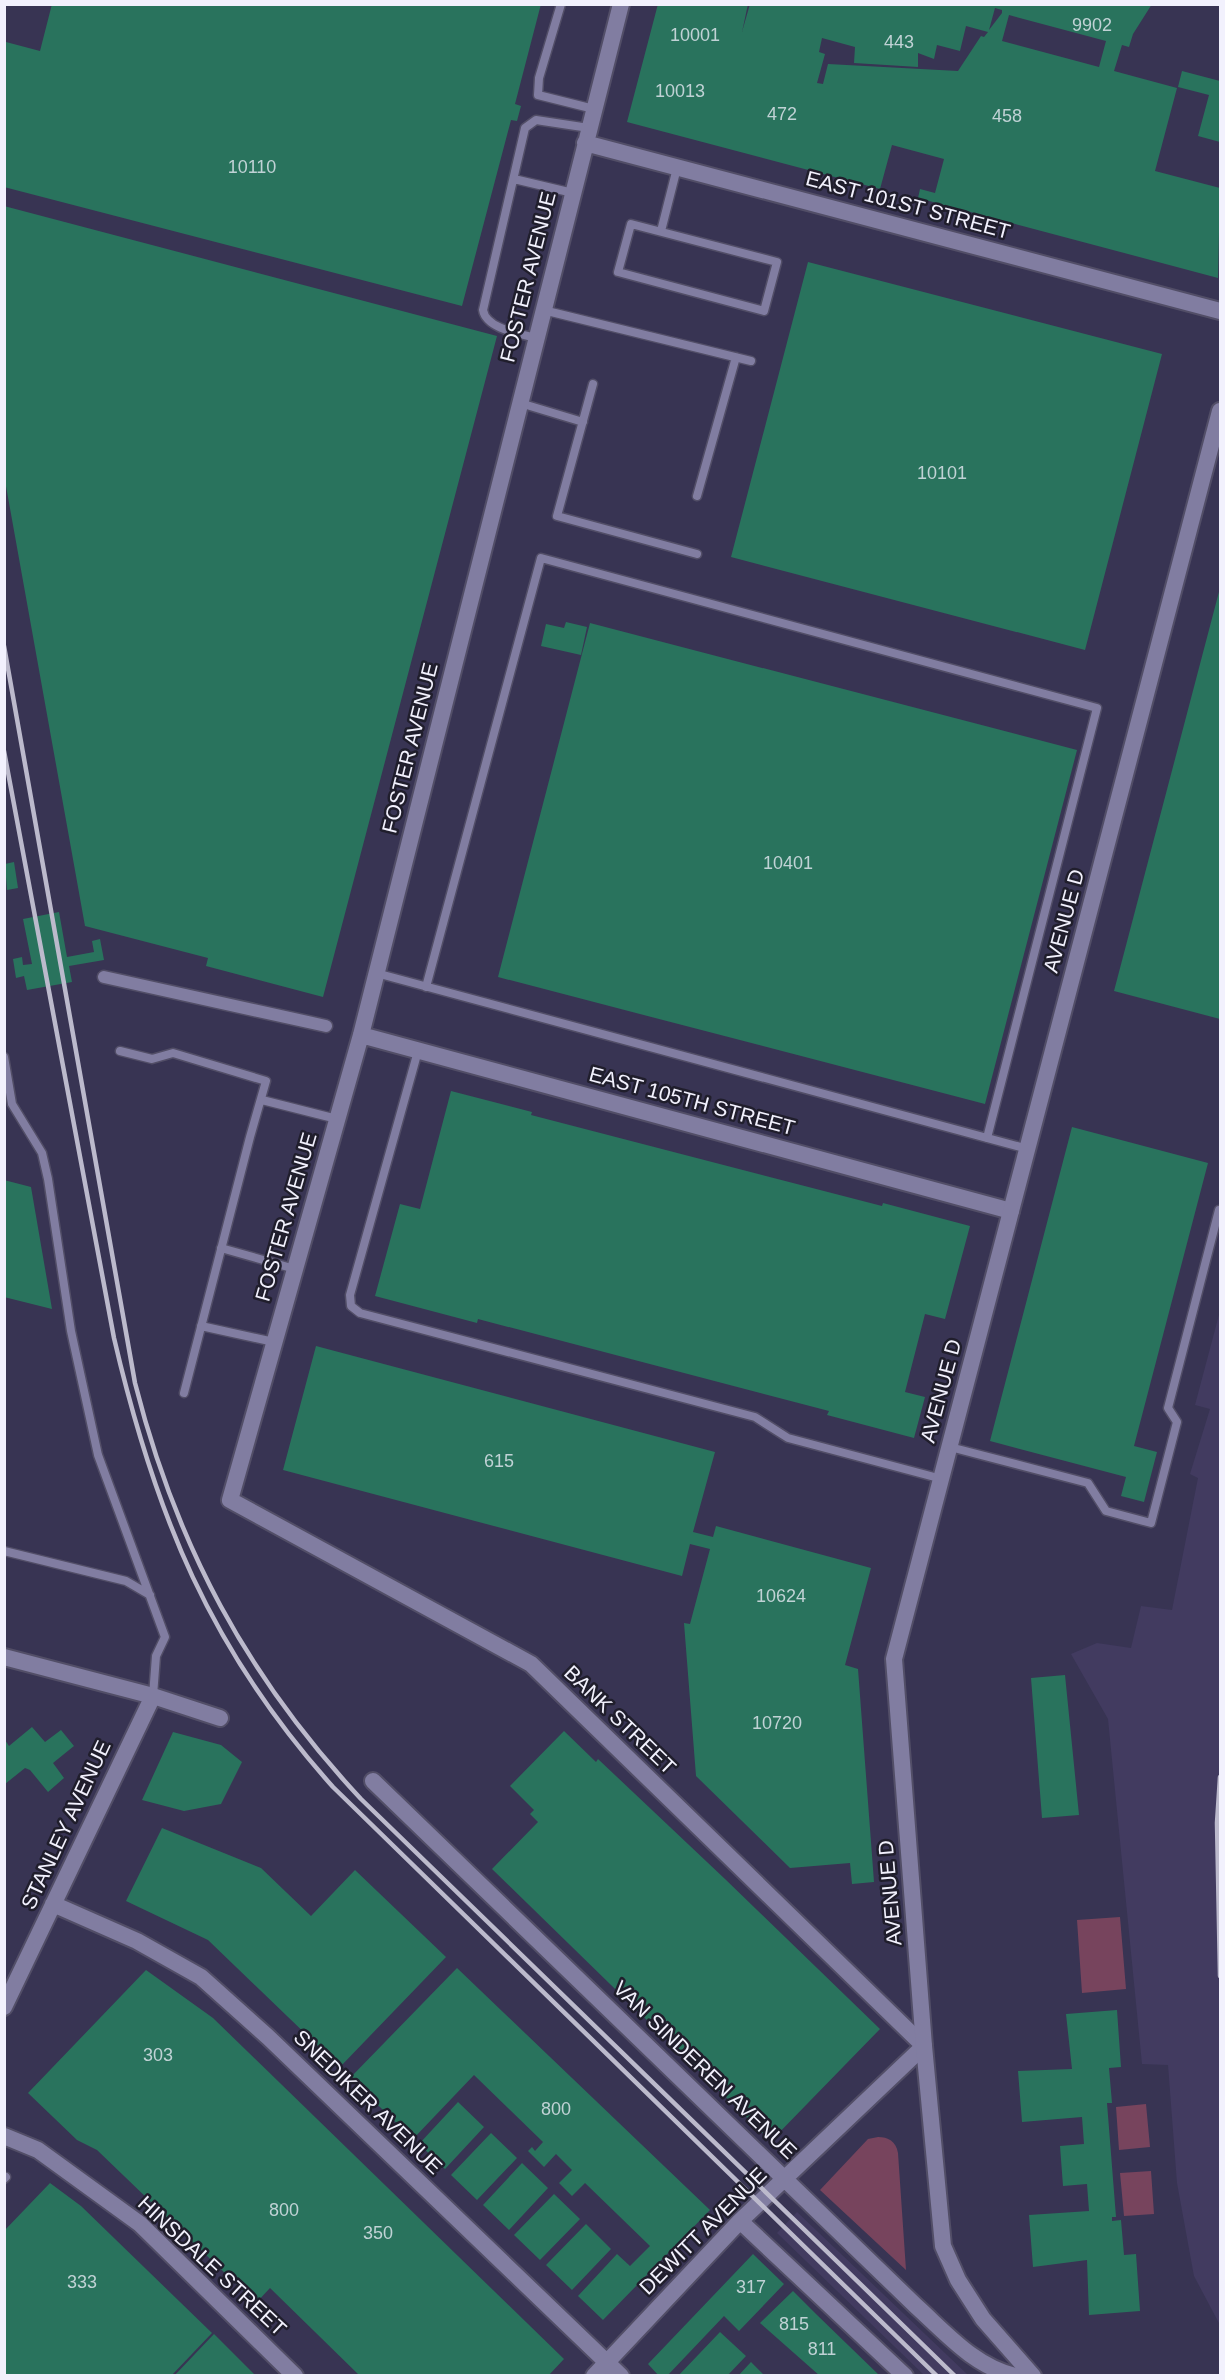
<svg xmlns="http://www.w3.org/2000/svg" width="1225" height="2380" viewBox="0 0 1225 2380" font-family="Arial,sans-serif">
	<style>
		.built { fill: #423b60 }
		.green { fill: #77445d }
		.building { fill: #29735d; fill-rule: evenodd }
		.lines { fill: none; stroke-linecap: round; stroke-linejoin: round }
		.service-casing { stroke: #524e67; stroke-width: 11 }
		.pedestrian-casing { stroke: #524e67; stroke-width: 15 }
		.minor-casing { stroke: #524e67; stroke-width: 20 }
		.secondary-casing { stroke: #524e67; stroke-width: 20 }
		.service { stroke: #817da1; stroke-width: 8 }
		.pedestrian { stroke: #817da1; stroke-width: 12 }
		.minor { stroke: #817da1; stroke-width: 16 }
		.secondary { stroke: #817da1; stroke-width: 16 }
		.rail { stroke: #bcbacc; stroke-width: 4.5 }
		.labels { text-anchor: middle; stroke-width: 5; stroke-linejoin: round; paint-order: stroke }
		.number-label { font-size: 18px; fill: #c0d2d5 }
		.street-label { font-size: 21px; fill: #f2f1fd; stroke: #201e2c }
	</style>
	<rect width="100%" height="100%" fill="#383453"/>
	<!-- built -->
	<path class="built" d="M 1220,1311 L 1220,2325 L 1194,2276 L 1177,2183 L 1168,2065 L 1142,2064 L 1108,1719 L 1071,1654 L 1097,1643 L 1131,1648 L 1141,1606 L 1172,1610 L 1198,1478 L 1190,1474 L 1210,1409 L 1195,1405 Z
		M 797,2212 L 968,2375 L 924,2375 L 777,2233 Z"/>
	<!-- green -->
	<path class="green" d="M 1120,1917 L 1126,1989 L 1082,1993 L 1077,1920 Z
		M 1146,2104 L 1150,2147 L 1119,2150 L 1116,2107 Z
		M 878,2137 C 888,2137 896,2141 898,2153 L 906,2270 L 820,2190 L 868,2139 Z
		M 1151,2171 L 1154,2214 L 1124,2216 L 1120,2173 Z"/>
	<!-- building -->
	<path class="building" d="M 52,4 L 541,4 L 515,104 L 521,106 L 517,121 L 511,120 L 462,306 L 4,187 L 4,48 L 6,42 L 40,51 Z
		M 658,4 L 748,4 L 742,32 L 750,4 L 1152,4 L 1133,34 L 1129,47 L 1122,45 L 1114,71 L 1177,88 L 1155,171 L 1220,188 L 1218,278 L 918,198 L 920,189 L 935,193 L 944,159 L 892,145 L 880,189 L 627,122 ZM 995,8 L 1002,10 L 1002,13 L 989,30 ZM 1009,15 L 1106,41 L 1099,67 L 1002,41 ZM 966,26 L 988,32 L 984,37 L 981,36 L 958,71 L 828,64 L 823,84 L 817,83 L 825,54 L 819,52 L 822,38 L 855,47 L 854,63 L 918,67 L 918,53 L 934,59 L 937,45 L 960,51 Z
		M 1182,71 L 1220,81 L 1220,142 L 1198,136 L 1209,95 L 1178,87 Z
		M 4,206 L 497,336 L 323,997 L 206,966 L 208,958 L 85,926 L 4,475 Z
		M 808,262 L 1162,354 L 1085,650 L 731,557 Z
		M 1220,588 L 1220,1019 L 1114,991 Z
		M 566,622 L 587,627 L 581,655 L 541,646 L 546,624 L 564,628 Z
		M 590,623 L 1077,750 L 985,1104 L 498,977 Z
		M 14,862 L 18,888 L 7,890 L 5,864 Z
		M 59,912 L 67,957 L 94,952 L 92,941 L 100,939 L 104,960 L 69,966 L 72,982 L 27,990 L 24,976 L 16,978 L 13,959 L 22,957 L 23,965 L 32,964 L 23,919 Z
		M 451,1091 L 532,1112 L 531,1115 L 882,1206 L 883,1203 L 970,1226 L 945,1319 L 925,1314 L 905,1392 L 925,1397 L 914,1438 L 827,1415 L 829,1411 L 478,1319 L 477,1323 L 375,1296 L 400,1204 L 420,1209 Z
		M 1072,1127 L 1208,1163 L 1134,1446 L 1157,1452 L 1144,1502 L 1121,1496 L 1126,1477 L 990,1441 Z
		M 4,1180 L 31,1187 L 52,1309 L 4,1297 Z
		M 316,1346 L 715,1452 L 693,1532 L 713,1537 L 716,1526 L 871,1568 L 845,1665 L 858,1669 L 874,1882 L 852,1884 L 850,1863 L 790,1868 L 696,1776 L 684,1623 L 690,1624 L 710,1549 L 690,1544 L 682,1576 L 283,1470 Z
		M 1065,1675 L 1079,1815 L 1042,1818 L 1031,1678 Z
		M 32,1727 L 45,1742 L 61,1730 L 74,1746 L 53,1763 L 64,1778 L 48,1792 L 30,1770 L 25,1768 L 5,1784 L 5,1740 L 9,1746 Z
		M 564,1731 L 596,1762 L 598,1759 L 725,1879 L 880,2029 L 771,2141 L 492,1869 L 538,1822 L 530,1814 L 534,1810 L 510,1786 Z
		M 173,1732 L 221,1745 L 242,1762 L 221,1804 L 184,1811 L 142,1800 Z
		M 162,1828 L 261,1868 L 311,1916 L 355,1870 L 446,1957 L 340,2067 L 208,1940 L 126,1901 Z
		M 457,1968 L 710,2210 L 603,2320 L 578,2296 L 617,2254 L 630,2266 L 650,2246 L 585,2183 L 572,2196 L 559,2183 L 572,2170 L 556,2154 L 544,2167 L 528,2151 L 532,2147 L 535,2151 L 543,2142 L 474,2075 L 413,2139 L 350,2078 Z
		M 146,1970 L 213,2018 L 564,2359 L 548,2376 L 360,2376 L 270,2288 L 256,2303 L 97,2150 L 77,2140 L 28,2093 Z
		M 1117,2010 L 1121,2067 L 1109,2068 L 1112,2103 L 1107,2103 L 1116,2217 L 1112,2217 L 1112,2221 L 1121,2220 L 1124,2255 L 1136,2254 L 1140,2311 L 1089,2315 L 1087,2260 L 1033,2267 L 1029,2215 L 1089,2211 L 1087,2184 L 1063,2186 L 1060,2146 L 1084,2144 L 1082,2117 L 1022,2122 L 1018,2071 L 1072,2069 L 1066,2014 Z
		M 458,2102 L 484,2127 L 445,2169 L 419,2144 Z
		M 491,2133 L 517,2158 L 477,2200 L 451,2175 Z
		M 522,2163 L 548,2188 L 509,2230 L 483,2205 Z
		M 50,2183 L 81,2206 L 212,2333 L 171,2376 L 4,2376 L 4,2231 Z
		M 554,2194 L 580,2219 L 540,2260 L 514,2235 Z
		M 586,2224 L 611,2249 L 572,2290 L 546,2265 Z
		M 753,2254 L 784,2284 L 739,2331 L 724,2316 L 667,2376 L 659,2376 L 648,2364 Z
		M 793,2291 L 816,2314 L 880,2376 L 820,2376 L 760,2323 Z
		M 720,2332 L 746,2356 L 727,2376 L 678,2376 Z
		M 214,2334 L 256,2376 L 174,2376 Z
		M 751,2362 L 765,2376 L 738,2376 Z"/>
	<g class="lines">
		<defs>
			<path id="service" d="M 561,4 L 539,78 L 538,95 L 594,109
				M 514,179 L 573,193
				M 631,224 L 777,262 L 764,311 L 618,272 Z
				M 661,231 L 677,168
				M 543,310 L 751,361
				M 536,338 C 521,334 486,329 483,310 L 525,128 L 536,120 L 589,128
				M 593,384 L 557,516 L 697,554
				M 520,403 L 583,422
				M 697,496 L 736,357
				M 376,973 L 1028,1149
				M 426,987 L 541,558 L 1097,708 L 987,1138
				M 120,1051 L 152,1059 L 173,1053 L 266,1081 L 250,1137 L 184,1393
				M 418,1051 L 350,1295 L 351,1306 L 360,1313 L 755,1417 L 788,1438 L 942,1479
				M 4,1057 L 12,1104 L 42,1153 L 48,1179 L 71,1331 L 98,1455 L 165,1637 L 156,1656 L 153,1696
				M 262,1100 L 337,1119
				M 221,1248 L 295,1269
				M 201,1326 L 274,1342
				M 950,1447 L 1088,1483 L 1106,1511 L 1151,1523 L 1177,1422 L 1168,1408 L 1219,1210
				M 4,1551 L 126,1581 L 150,1595
				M 4,2179 L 6,2177"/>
			<path id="pedestrian" d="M 104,977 L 326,1026"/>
			<path id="minor" d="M 585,143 L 1220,311
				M 361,1035 L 1011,1211
				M 4,1657 L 153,1696 L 220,1718
				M 373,1781 L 916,2306 C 947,2334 974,2366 1015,2376
				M 53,1904 L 137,1941 L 201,1977 L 268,2037 L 621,2376
				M 4,2007 L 153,1696
				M 4,2136 L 38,2150 L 140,2224 L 295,2376
				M 740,2221 L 905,2376
				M 594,2376 L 740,2221 L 924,2046 L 531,1664 L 230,1500 L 361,1035 L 621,4"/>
			<path id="secondary" d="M 1033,2376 L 983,2319 L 958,2280 L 943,2246 L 924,2046 L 894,1659 L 1220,411"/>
		</defs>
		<!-- service casing -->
		<use href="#service" class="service-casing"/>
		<!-- pedestrian casing -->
		<use href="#pedestrian" class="pedestrian-casing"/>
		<!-- minor casing -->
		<use href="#minor" class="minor-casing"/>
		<!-- secondary casing -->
		<use href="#secondary" class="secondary-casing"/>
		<!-- service -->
		<use href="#service" class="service"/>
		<!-- pedestrian -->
		<use href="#pedestrian" class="pedestrian"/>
		<!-- minor -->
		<use href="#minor" class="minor"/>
		<!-- secondary -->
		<use href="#secondary" class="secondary"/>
		<!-- rail -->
		<path class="rail" d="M 4,646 L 135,1383 C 176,1545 247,1677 361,1799 L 955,2376
			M 4,751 L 114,1338 C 155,1514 210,1650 333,1787 L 937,2376
			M 1220,1777 L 1217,1823 L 1220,1976"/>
	</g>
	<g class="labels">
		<!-- number labels -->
		<g class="number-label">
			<text x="1092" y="31">9902</text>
			<text x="695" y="41">10001</text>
			<text x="899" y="48">443</text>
			<text x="680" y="97">10013</text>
			<text x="782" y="120">472</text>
			<text x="1007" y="122">458</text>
			<text x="252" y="173">10110</text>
			<text x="942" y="479">10101</text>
			<text x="788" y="869">10401</text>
			<text x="499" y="1467">615</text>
			<text x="781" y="1602">10624</text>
			<text x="777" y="1729">10720</text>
			<text x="158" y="2061">303</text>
			<text x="556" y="2115">800</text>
			<text x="284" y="2216">800</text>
			<text x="378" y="2239">350</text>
			<text x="82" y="2288">333</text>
			<text x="751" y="2293">317</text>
			<text x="794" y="2330">815</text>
			<text x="822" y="2355">811</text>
		</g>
		<!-- street labels -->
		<g class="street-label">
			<text transform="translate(908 205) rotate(15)" y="7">EAST 101ST STREET</text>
			<text transform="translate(528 277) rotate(-76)" y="7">FOSTER AVENUE</text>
			<text transform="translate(410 748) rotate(-76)" y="7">FOSTER AVENUE</text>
			<text transform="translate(1064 921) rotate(-75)" y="7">AVENUE D</text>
			<text transform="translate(692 1101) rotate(15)" y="7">EAST 105TH STREET</text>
			<text transform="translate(286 1217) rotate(-74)" y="7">FOSTER AVENUE</text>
			<text transform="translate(941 1391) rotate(-75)" y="7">AVENUE D</text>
			<text transform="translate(620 1720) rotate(44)" y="7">BANK STREET</text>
			<text transform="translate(66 1825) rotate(-65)" y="7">STANLEY AVENUE</text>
			<text transform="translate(890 1893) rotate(-95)" y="7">AVENUE D</text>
			<text transform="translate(705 2070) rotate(44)" y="7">VAN SINDEREN AVENUE</text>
			<text transform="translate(368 2102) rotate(44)" y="7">SNEDIKER AVENUE</text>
			<text transform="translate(703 2231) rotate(-45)" y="7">DEWITT AVENUE</text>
			<text transform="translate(212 2266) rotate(43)" y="7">HINSDALE STREET</text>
		</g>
	</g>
	<!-- border -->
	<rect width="1225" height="2380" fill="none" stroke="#f2f1fd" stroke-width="12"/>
</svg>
